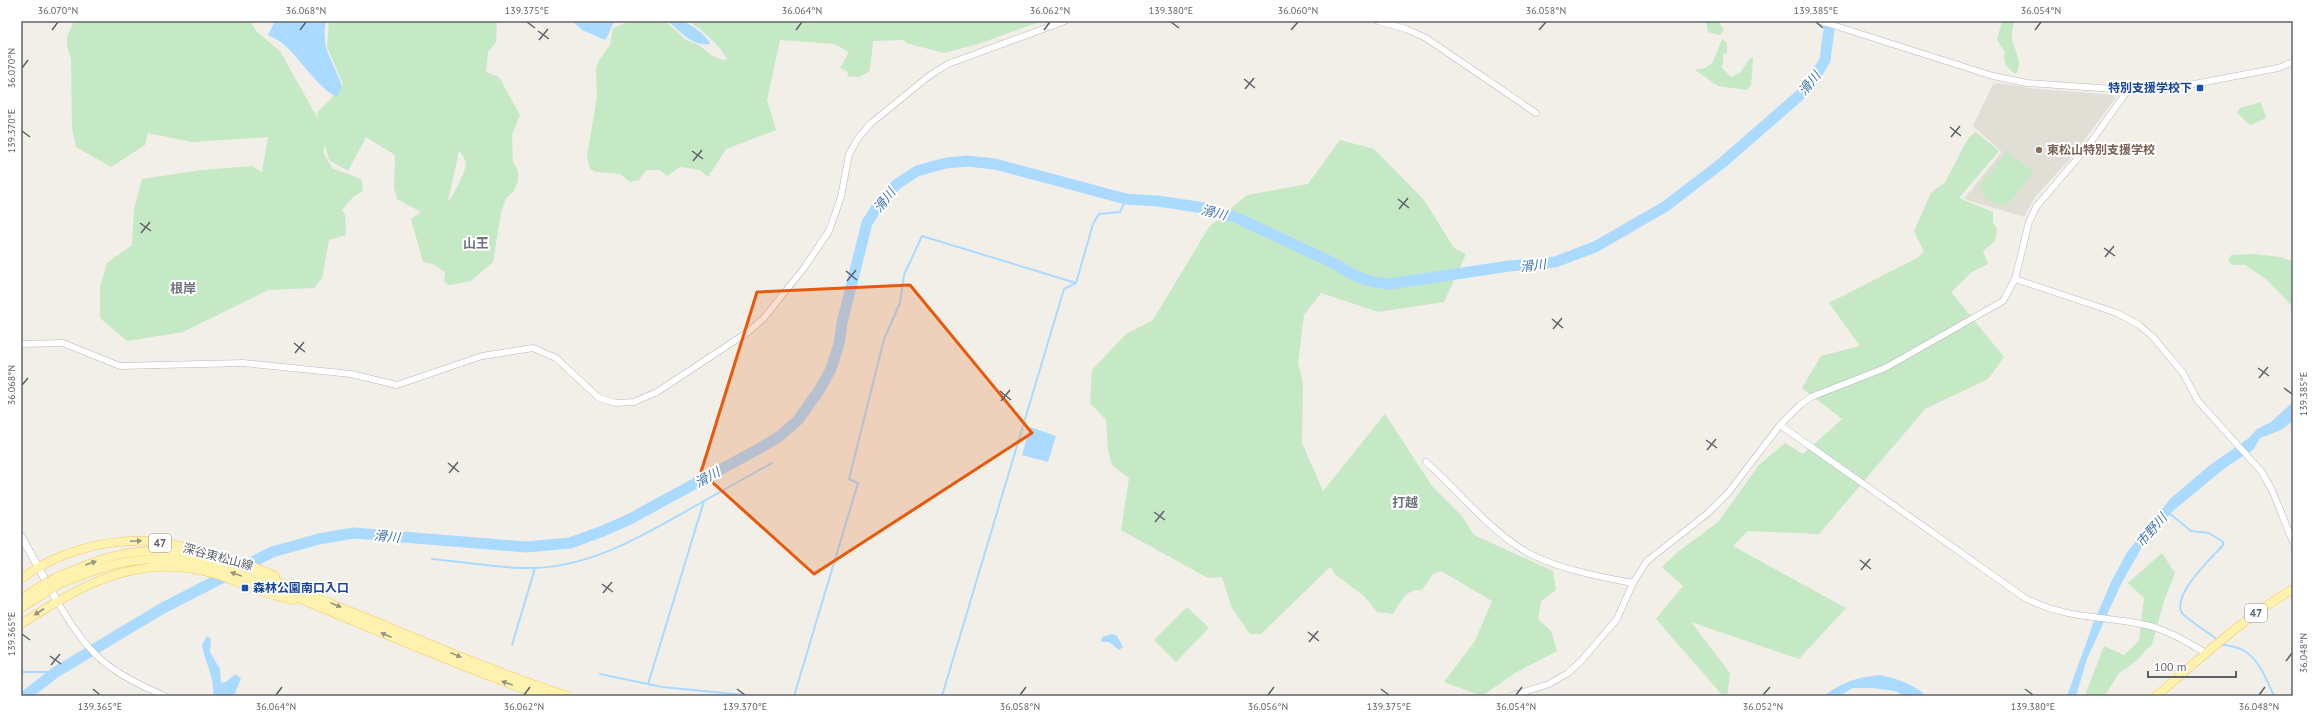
<svg xmlns="http://www.w3.org/2000/svg" width="2314" height="717" viewBox="0 0 2314 717" font-family="'PT Sans','Noto Sans JP',sans-serif">
	<style>
		.education { fill: #e1ded6 }
		.green { fill: #c5e8c5; fill-rule: evenodd }
		.water { fill: #aadaff }
		.lines { fill: none; stroke-linecap: round; stroke-linejoin: round }
		.stream { stroke: #aadaff; stroke-width: 2 }
		.river { stroke: #aadaff; stroke-width: 11 }
		.tertiary-casing { stroke: #b5b8bc; stroke-width: 7 }
		.secondary-casing { stroke: #b6babf; stroke-width: 8 }
		.primary-casing { stroke: #f2c960; stroke-width: 9 }
		.tertiary { stroke: #fff; stroke-width: 6 }
		.secondary { stroke: #fff; stroke-width: 7 }
		.primary { stroke: #fff2af; stroke-width: 8 }
		.primary-bridge-casing { stroke: #f2c960; stroke-width: 9; stroke-linecap: butt }
		.primary-bridge { stroke: #fff2af; stroke-width: 8 }
		.oneway { fill: #979581 }
		.marked { fill: #e8590c; fill-opacity: 0.2; stroke: #e8590c; stroke-width: 3; stroke-linejoin: round }
		.ticks { fill: none; stroke: #5f6368; stroke-width: 1.5 }
		.transit-dot { fill: #1a4fb4; stroke: #fff; stroke-width: 1.5 }
		.education-dot { fill: #8d6e63; stroke: #fff; stroke-width: 1.5 }
		.labels { text-anchor: middle; stroke-width: 4; stroke-linejoin: round; paint-order: stroke }
		.shield { fill: #fff; stroke: #8f9295; stroke-width: 1 }
		.shield-label { font-size: 11px; font-weight: bold; fill: #5f6368 }
		.transit-label { font-size: 12px; font-weight: bold; fill: #164399; stroke: #fff; text-anchor: end }
		.education-label { font-size: 12px; font-weight: bold; fill: #785e54; stroke: #fff; text-anchor: start }
		.street-label { font-size: 12px; fill: #5f6368; stroke: #fff }
		.water-label { font-size: 13px; font-style: italic; fill: #4174aa; stroke: #fff }
		.neighbourhood-label { font-size: 13px; font-weight: bold; fill: #70757a; stroke: #fff }
		.neatline { fill: none; stroke: #5f6368; stroke-width: 1.5 }
		.ticks-label { font-size: 10px; text-anchor: middle; fill: #5f6368 }
	</style>
	<rect width="100%" height="100%" fill="#f1efe8"/>
	<!-- education -->
	<path class="education" d="M 1999,83 L 2030,88 L 2113,95 L 2115,99 L 2070,159 L 2035,197 L 2024,217 L 1964,199 L 2002,152 L 1973,126 L 1993,84 Z"/>
	<!-- green -->
	<path class="green" d="M 74,21 L 250,21 L 257,32 L 280,51 L 317,117 L 318,115 L 317,112 L 328,102 L 343,84 L 327,47 L 329,21 L 497,21 L 496,42 L 488,52 L 486,72 L 499,77 L 520,115 L 512,135 L 513,162 L 518,171 L 518,181 L 514,191 L 506,198 L 501,213 L 493,262 L 471,281 L 449,285 L 444,282 L 445,272 L 433,264 L 423,262 L 411,219 L 421,212 L 397,199 L 394,188 L 395,155 L 366,137 L 348,171 L 329,160 L 325,145 L 323,152 L 332,168 L 361,179 L 363,191 L 353,197 L 342,210 L 345,215 L 346,235 L 329,240 L 322,278 L 314,288 L 268,290 L 183,332 L 127,341 L 100,318 L 100,287 L 107,263 L 132,245 L 134,210 L 142,179 L 202,170 L 252,166 L 262,172 L 268,137 L 192,142 L 148,133 L 145,145 L 111,167 L 76,147 L 72,128 L 71,59 L 67,46 L 67,37 ZM 459,151 C 463,155 466,160 466,165 C 465,172 453,197 448,201 Z
		M 630,21 L 665,21 L 686,40 L 699,45 L 712,56 L 723,60 L 727,59 C 717,42 705,33 689,21 L 1042,21 L 978,44 L 944,53 L 906,43 L 904,40 L 873,41 L 870,71 L 859,77 L 847,76 L 848,72 L 840,68 L 849,52 L 834,44 L 780,40 L 767,100 L 776,130 L 726,149 L 708,177 L 700,170 L 680,167 L 667,176 L 660,170 L 646,170 L 639,180 L 630,182 L 620,174 L 596,172 L 590,169 L 587,156 L 597,97 L 596,69 L 598,62 L 610,45 L 613,28 Z
		M 1706,21 L 1718,21 L 1724,30 L 1720,35 L 1708,32 Z
		M 2002,21 L 2014,21 C 2014,26 2011,32 2012,37 C 2013,51 2024,60 2016,74 C 2008,69 2002,63 2005,52 L 1997,40 Z
		M 1722,39 L 1727,43 L 1727,53 L 1723,54 L 1723,64 L 1721,67 L 1731,77 L 1740,73 L 1750,58 L 1753,58 L 1751,86 L 1746,90 L 1718,86 L 1695,70 L 1705,68 L 1713,62 Z
		M 2261,102 L 2266,118 L 2250,125 L 2237,113 L 2240,108 Z
		M 1976,132 L 1999,151 L 1959,198 L 1993,212 L 1993,223 L 1997,229 L 1995,241 L 1983,251 L 1988,264 L 1972,272 L 1951,292 L 2004,357 L 1988,379 L 1925,409 L 1819,534 L 1748,531 L 1733,546 L 1846,608 L 1799,659 L 1691,622 L 1730,673 L 1727,696 L 1723,696 L 1656,619 L 1683,586 L 1662,567 L 1679,551 L 1718,522 L 1759,465 L 1785,443 L 1803,454 L 1842,419 L 1802,388 L 1821,356 L 1860,346 L 1829,303 L 1917,258 L 1924,252 L 1914,231 L 1931,193 L 1945,182 L 1969,137 Z
		M 1340,140 L 1374,149 L 1424,200 L 1454,248 L 1466,254 L 1444,302 L 1378,312 L 1321,293 L 1304,315 L 1298,363 L 1303,383 L 1302,443 L 1323,491 L 1385,414 L 1432,486 L 1462,516 L 1474,535 L 1553,571 L 1556,590 L 1541,601 L 1538,619 L 1551,631 L 1557,651 L 1515,673 L 1482,696 L 1444,682 L 1475,641 L 1492,601 L 1441,571 L 1433,574 L 1422,590 C 1407,588 1400,602 1393,614 L 1377,612 L 1364,596 L 1336,575 L 1330,567 L 1261,634 L 1250,634 L 1232,608 L 1222,577 L 1208,578 L 1121,530 L 1129,478 L 1112,465 L 1108,450 L 1106,420 L 1090,403 L 1092,370 L 1126,334 L 1153,320 L 1209,227 L 1247,195 L 1308,184 Z
		M 2007,152 L 2034,172 L 2007,205 C 1992,206 1984,200 1980,185 Z
		M 2254,254 L 2281,257 L 2293,262 L 2293,307 L 2266,279 L 2245,265 L 2233,265 L 2228,261 L 2231,255 Z
		M 2162,553 L 2175,573 L 2164,601 L 2152,644 L 2135,662 L 2118,674 L 2105,696 L 2085,696 L 2104,646 L 2124,655 L 2139,641 L 2144,598 L 2128,583 Z
		M 1187,607 L 1209,628 L 1176,662 L 1154,640 Z"/>
	<!-- water -->
	<path class="water" d="M 275,21 L 326,21 C 320,51 335,62 342,87 L 337,96 C 322,94 296,53 282,43 C 278,39 272,38 268,35 Z
		M 572,21 L 626,21 L 615,22 C 609,28 610,34 605,40 L 582,30 Z
		M 668,21 C 673,21 680,20 684,22 C 691,24 710,38 710,44 C 692,47 680,31 668,21 Z
		M 2293,402 L 2293,421 L 2281,430 L 2260,438 L 2254,449 L 2225,468 L 2174,510 L 2149,535 L 2121,584 L 2087,659 L 2076,696 L 2067,696 L 2093,624 L 2112,580 L 2128,551 L 2171,498 L 2210,465 L 2249,438 L 2257,429 L 2271,422 Z
		M 1030,427 L 1056,436 L 1048,462 L 1022,455 Z
		M 1112,634 L 1117,636 L 1123,647 L 1119,650 L 1109,642 L 1101,642 L 1102,637 Z
		M 207,636 L 211,639 L 210,652 L 220,669 L 221,683 L 226,682 L 235,674 L 241,678 L 234,696 L 213,696 C 215,678 205,663 202,645 Z
		M 1880,675 C 1897,679 1913,683 1926,696 L 1905,696 L 1895,691 L 1872,688 L 1853,688 L 1839,696 L 1824,696 C 1841,682 1859,677 1880,675 Z"/>
	<g class="lines">
		<!-- stream -->
		<path class="stream" d="M 2169,513 L 2191,531 L 2209,533 L 2223,542 L 2223,545 C 2212,558 2171,595 2182,613 C 2185,618 2211,634 2219,641
			M 432,559 C 466,562 502,569 535,568 C 597,566 652,530 704,501
			M 2222,644 C 2228,646 2237,647 2243,650 C 2260,660 2266,679 2274,696
			M 512,645 L 535,568
			M 21,672 L 56,672
			M 600,674 L 662,687 L 756,696
			M 648,684 L 704,501 L 772,463
			M 794,696 L 858,483 L 849,479 L 884,339 L 900,303 L 904,275 L 922,236 L 1076,283
			M 942,696 L 1064,289 L 1076,283 L 1093,224 L 1099,214 L 1120,212 L 1126,199"/>
		<!-- river -->
		<path class="river" d="M 25,696 L 56,672 L 163,608 L 272,552 L 319,539 L 354,533 L 526,547 L 570,543 L 603,531 L 630,519 L 760,448 L 780,436 L 798,420 L 820,389 L 831,369 L 839,344 L 842,323 L 867,223 L 881,201 L 897,184 L 917,171 L 946,163 L 967,161 L 995,164 L 1126,199 L 1158,201 L 1204,208 L 1235,217 L 1329,261 L 1358,277 L 1374,282 L 1390,284 L 1509,266 L 1555,262 L 1595,247 L 1666,206 L 1722,163 L 1808,88 L 1825,60 L 1830,21"/>
		<defs>
			<path id="tertiary" d="M 1378,21 L 1406,29 L 1426,38 L 1536,113
				M 1820,21 L 1993,76 L 2027,83 L 2128,90 L 2168,89 L 2278,68 L 2293,62
				M 2015,279 L 2117,313 L 2139,325 L 2153,337 L 2183,373 L 2198,401 L 2261,471 L 2272,490 L 2293,542
				M 21,344 L 63,343 L 120,366 L 243,363 L 351,374 L 397,385 L 482,356 L 533,348 L 556,358 L 599,398 L 616,403 L 634,402 L 657,392 L 748,332 L 764,318 L 804,268 L 829,231 L 841,197 L 849,154 L 859,137 L 870,124 L 929,76 L 948,64 L 1065,21
				M 1780,425 L 2025,598 C 2068,620 2101,615 2146,625 C 2168,630 2187,642 2206,653
				M 1426,462 C 1457,490 1485,525 1520,548 C 1548,567 1600,577 1633,583
				M 57,601 C 88,655 108,672 165,696
				M 1511,696 L 1549,684 L 1568,673 L 1581,661 L 1617,619 L 1633,583 L 1647,561 L 1708,513 L 1728,493 L 1780,425 L 1800,405 L 1811,397 L 1885,368 L 2003,301 L 2015,279 L 2029,222 L 2036,207 L 2088,146 L 2128,90"/>
			<path id="secondary" d="M 21,536 L 57,601"/>
			<path id="primary" d="M 245,563 L 275,576
				M 55,578 C 87,564 120,550 156,551 C 220,553 279,582 337,606 C 414,637 490,671 568,696
				M 21,579 C 56,552 105,539 149,541 C 165,542 181,546 197,550
				M 59,584 C 92,571 124,558 161,559 C 217,561 268,586 319,607 C 394,637 467,670 544,696
				M 21,599 L 39,587
				M 21,608 L 43,594
				M 21,624 C 82,585 139,551 215,574 C 241,582 266,596 293,600
				M 2156,696 C 2200,659 2243,618 2293,589"/>
		</defs>
		<!-- tertiary casing -->
		<use href="#tertiary" class="tertiary-casing"/>
		<!-- secondary casing -->
		<use href="#secondary" class="secondary-casing"/>
		<!-- primary casing -->
		<use href="#primary" class="primary-casing"/>
		<!-- tertiary -->
		<use href="#tertiary" class="tertiary"/>
		<!-- secondary -->
		<use href="#secondary" class="secondary"/>
		<!-- primary -->
		<use href="#primary" class="primary"/>
		<defs>
			<path id="primary-bridge" d="M 39,587 L 55,578
				M 43,594 L 59,584"/>
		</defs>
		<!-- primary-bridge casing -->
		<use href="#primary-bridge" class="primary-bridge-casing"/>
		<!-- primary-bridge -->
		<use href="#primary-bridge" class="primary-bridge"/>
	</g>
	<!-- one-way arrows -->
	<defs><path id="oneway-solid" d="M-6-.8H1V-3.2L6.5 0L1 3.2V.8H-6Z"/></defs>
	<g class="oneway">
		<use href="#oneway-solid" transform="translate(136 541) rotate(-2)"/>
		<use href="#oneway-solid" transform="translate(91 563) rotate(-19)"/>
		<use href="#oneway-solid" transform="translate(236 574) rotate(-161)"/>
		<use href="#oneway-solid" transform="translate(336 605) rotate(23)"/>
		<use href="#oneway-solid" transform="translate(39 612) rotate(147)"/>
		<use href="#oneway-solid" transform="translate(386 635) rotate(-157)"/>
		<use href="#oneway-solid" transform="translate(456 655) rotate(22)"/>
		<use href="#oneway-solid" transform="translate(507 683) rotate(-161)"/>
	</g>
	<!-- marked area -->
	<path class="marked" d="M 910,285 L 1032,433 L 814,574 L 701,472 L 757,292 Z"/>
	<!-- ticks -->
	<path class="ticks" d="M 527,22 L 535,28M 1171,22 L 1179,28M 1816,22 L 1823,28M 52,30 L 58,22M 300,30 L 306,22M 796,30 L 802,22M 1044,30 L 1050,22M 1291,30 L 1298,22M 1539,30 L 1546,22M 2035,30 L 2041,22M 538,31 L 549,39M 539,40 L 548,29M 22,68 L 28,60M 1244,79 L 1255,88M 1245,89 L 1254,78M 1950,127 L 1961,136M 22,131 L 30,137M 1951,137 L 1960,126M 692,151 L 703,159M 693,161 L 702,150M 1398,199 L 1409,208M 1399,209 L 1408,198M 140,223 L 151,231M 141,233 L 150,222M 2104,248 L 2115,256M 2105,257 L 2114,246M 846,271 L 857,280M 847,281 L 856,270M 1552,319 L 1563,328M 1553,329 L 1562,318M 294,343 L 305,352M 295,353 L 304,342M 2258,368 L 2269,376M 2259,378 L 2268,367M 22,385 L 28,378M 2284,388 L 2292,394M 1000,391 L 1011,400M 1001,401 L 1010,390M 1706,440 L 1717,448M 1707,450 L 1716,439M 448,463 L 459,472M 449,473 L 458,462M 1154,512 L 1165,520M 1155,522 L 1164,511M 1860,560 L 1871,569M 1861,570 L 1870,559M 602,584 L 613,592M 603,593 L 612,582M 1308,632 L 1319,641M 22,634 L 30,640M 1309,642 L 1318,631M 50,656 L 61,664M 2286,661 L 2292,653M 51,665 L 60,654M 93,689 L 100,695M 737,689 L 745,695M 1381,689 L 1389,695M 2025,689 L 2033,695M 276,695 L 282,687M 524,695 L 530,687M 1020,695 L 1026,687M 1268,695 L 1274,687M 1516,695 L 1522,687M 1763,695 L 1770,687M 2259,695 L 2265,687"/>
	<!-- markers -->
	<g class="transit-dot">
		<rect x="2196" y="84" width="8" height="8" rx="2"/>
		<rect x="241" y="584" width="8" height="8" rx="2"/>
	</g>
	<circle class="education-dot" cx="2039" cy="150" r="4"/>
	<g class="labels">
		<!-- shield labels -->
		<g class="shield">
			<rect x="149" y="534" width="22" height="18" rx="3"/>
			<rect x="2245" y="604" width="22" height="18" rx="3"/>
		</g>
		<g class="shield-label">
			<text x="160" y="547">47</text>
			<text x="2256" y="617">47</text>
		</g>
		<!-- transit labels -->
		<g class="transit-label">
			<text x="2192" y="92">特別支援学校下</text>
			<text x="253" y="592" text-anchor="start">森林公園南口入口</text>
		</g>
		<!-- education labels -->
		<g class="education-label">
			<text x="2047" y="154">東松山特別支援学校</text>
		</g>
		<!-- street labels -->
		<g class="street-label">
			<text transform="translate(218 557) rotate(15)" y="4">深谷東松山線</text>
		</g>
		<!-- water labels -->
		<g class="water-label">
			<text transform="translate(1809 83) rotate(-51)" y="5">滑川</text>
			<text transform="translate(884 200) rotate(-52)" y="5">滑川</text>
			<text transform="translate(1214 212) rotate(14)" y="5">滑川</text>
			<text transform="translate(1533 265) rotate(-7)" y="5">滑川</text>
			<text transform="translate(707 477) rotate(-29)" y="5">滑川</text>
			<text transform="translate(2151 530) rotate(-49)" y="5">市野川</text>
			<text transform="translate(387 536) rotate(5)" y="5">滑川</text>
		</g>
		<!-- neighbourhood labels -->
		<g class="neighbourhood-label">
			<text x="476" y="248">山王</text>
			<text x="183" y="293">根岸</text>
			<text x="1405" y="507">打越</text>
		</g>
	</g>
	<!-- border -->
	<rect width="2314" height="717" fill="none" stroke="#ffffff" stroke-width="44"/>
	<!-- scale -->
	<path d="M2148 671v6h88v-6" fill="none" stroke="#5f6368" stroke-width="2"/>
	<text x="2154" y="671" font-size="12" fill="#5f6368" stroke="#ffffff" stroke-width="3" paint-order="stroke">100 m</text>
	<rect x="22" y="22" width="2270" height="673" class="neatline"/>
	<g class="ticks-label">
		<text x="58" y="14">36.070°N</text>
		<text x="306" y="14">36.068°N</text>
		<text x="527" y="14">139.375°E</text>
		<text x="802" y="14">36.064°N</text>
		<text x="1050" y="14">36.062°N</text>
		<text x="1171" y="14">139.380°E</text>
		<text x="1298" y="14">36.060°N</text>
		<text x="1546" y="14">36.058°N</text>
		<text x="1816" y="14">139.385°E</text>
		<text x="2041" y="14">36.054°N</text>
		<text transform="translate(11 68) rotate(-90)" y="4">36.070°N</text>
		<text transform="translate(11 131) rotate(-90)" y="4">139.370°E</text>
		<text transform="translate(11 385) rotate(-90)" y="4">36.068°N</text>
		<text transform="translate(2303 394) rotate(-90)" y="4">139.385°E</text>
		<text transform="translate(11 634) rotate(-90)" y="4">139.365°E</text>
		<text transform="translate(2303 653) rotate(-90)" y="4">36.048°N</text>
		<text x="100" y="710">139.365°E</text>
		<text x="276" y="710">36.064°N</text>
		<text x="524" y="710">36.062°N</text>
		<text x="745" y="710">139.370°E</text>
		<text x="1020" y="710">36.058°N</text>
		<text x="1268" y="710">36.056°N</text>
		<text x="1389" y="710">139.375°E</text>
		<text x="1516" y="710">36.054°N</text>
		<text x="1763" y="710">36.052°N</text>
		<text x="2033" y="710">139.380°E</text>
		<text x="2259" y="710">36.048°N</text>
	</g>
</svg>
